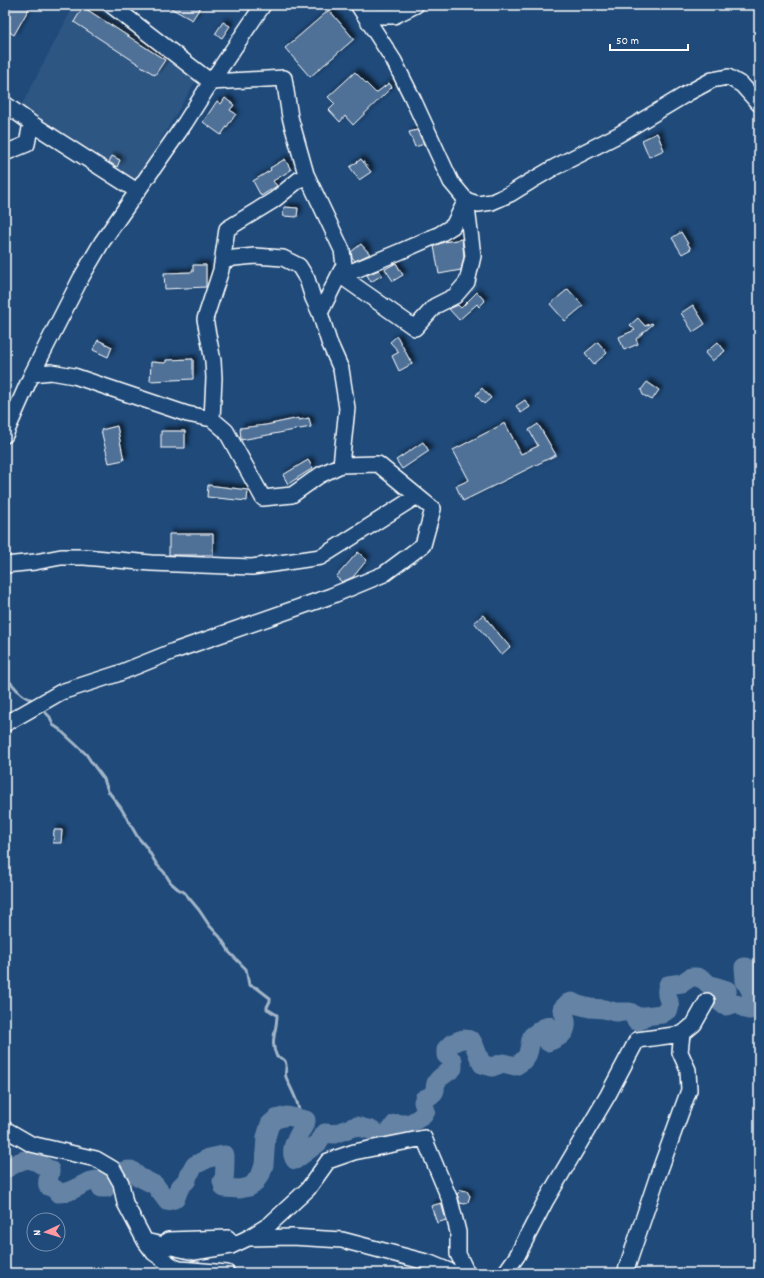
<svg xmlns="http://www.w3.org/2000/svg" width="764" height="1278" viewBox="0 0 764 1278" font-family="Dekko,sans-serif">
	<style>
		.built { fill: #2e5683 }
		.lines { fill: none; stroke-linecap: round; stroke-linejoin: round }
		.stream { stroke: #a3b5c8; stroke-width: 3 }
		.river { stroke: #6583a4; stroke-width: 19 }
		.building { fill: #507197; stroke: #fff; filter: url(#shadow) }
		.minor-casing { stroke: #fff; stroke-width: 18 }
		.minor { stroke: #1f4a7a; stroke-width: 15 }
	</style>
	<defs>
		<filter id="shadow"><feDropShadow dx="3.5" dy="-3.5" stdDeviation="2" flood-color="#0009"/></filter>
	</defs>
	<rect width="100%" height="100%" fill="#1f4a7a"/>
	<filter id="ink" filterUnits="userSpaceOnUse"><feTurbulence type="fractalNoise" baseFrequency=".025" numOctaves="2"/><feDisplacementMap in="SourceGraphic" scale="8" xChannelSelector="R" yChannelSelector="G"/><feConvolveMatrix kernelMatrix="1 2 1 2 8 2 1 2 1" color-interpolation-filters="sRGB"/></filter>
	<g filter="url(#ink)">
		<!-- built -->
		<path class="built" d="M 74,5 L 88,5 L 198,77 L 133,186 L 20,108 Z"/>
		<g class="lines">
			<!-- stream -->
			<path class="stream" d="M 5,678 C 13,683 17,692 24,696 C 28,699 32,699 36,702
				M 42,709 L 50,717 L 53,725 L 59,729 L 86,754 L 92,763 L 104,779 L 108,791 L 121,808 L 137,836 L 147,848 L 157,865 L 164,872 L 171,883 L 178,889 L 184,892 L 199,910 L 209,925 L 220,937 L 228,949 L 229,952 L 246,969 L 249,985 L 257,988 L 270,998 L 270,1001 L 267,1007 L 267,1009 L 277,1015 C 277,1032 269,1041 277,1057 C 281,1058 283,1058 285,1061 C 288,1067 284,1072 286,1077 C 291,1090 301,1104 299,1119"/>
			<!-- river -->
			<path class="river" d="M 5,1169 C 21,1162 25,1154 42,1165 C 44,1167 48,1168 50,1170 C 51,1176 46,1179 48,1186 L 55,1189 L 58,1193 C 72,1194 83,1181 97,1180 L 101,1188 L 106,1188 C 114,1178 117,1170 131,1170 L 139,1177 L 155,1185 L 167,1201 L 174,1199 L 176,1197 L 180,1187 L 187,1180 L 188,1175 L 195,1165 L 209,1158 L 223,1155 L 225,1155 C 225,1164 225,1172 224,1180 L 222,1181 L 224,1188 L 240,1189 L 249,1187 L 254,1184 L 257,1179 L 261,1174 L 264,1165 L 266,1137 L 270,1124 L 276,1119 L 287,1116 L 306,1120 L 306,1121 C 301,1133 287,1148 295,1160 L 318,1143 L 320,1139 L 325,1133 L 334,1134 L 356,1126 L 371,1130 L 378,1134 L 385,1135 L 391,1130 L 395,1124 C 399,1123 400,1124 404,1124 C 412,1124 422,1117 426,1111 L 423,1102 L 424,1099 C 442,1091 431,1088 438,1080 C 442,1075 449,1072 453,1068 L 453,1061 L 446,1055 L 446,1049 C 453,1042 463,1036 472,1041 C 476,1047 480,1062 482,1064 C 484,1065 489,1066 492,1067 L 503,1063 L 515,1066 C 532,1057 527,1051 532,1036 L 543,1028 L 549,1026 C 549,1032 546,1037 548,1042 C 558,1038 568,1034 566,1021 C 566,1016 563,1013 562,1009 L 568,1003 L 572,1002 L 578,1005 L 590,1008 L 604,1009 L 615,1012 L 630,1012 L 633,1014 L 636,1021 C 640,1022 642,1019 645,1016 L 662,1014 L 669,1009 C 672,999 663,997 668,985 L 682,983 L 691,977 L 697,977 L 704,980 L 708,984 L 727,990 C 728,996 724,998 720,1002 L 725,1006 C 728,1006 732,1004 735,1004 C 743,1004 746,1013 754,1009 L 750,1002 C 754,993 749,988 745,981 L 744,967 L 746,967 L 751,970 L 759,972"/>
		</g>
		<!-- building -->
		<path class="building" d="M 10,5 L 31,5 L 14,35 L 5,29 L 5,14 Z
			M 165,5 L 202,5 L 192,20 Z
			M 83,7 L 165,60 L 155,75 L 74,22 Z
			M 329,10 L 354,39 L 310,77 L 285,48 Z
			M 223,22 L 230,26 L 222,38 L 215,34 Z
			M 355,72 L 376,93 L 389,83 L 392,87 L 353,125 L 345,116 L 340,122 L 329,110 L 335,104 L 328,97 Z
			M 225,98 L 234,105 L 230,110 L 236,114 L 221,135 L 203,122 L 217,101 L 221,104 Z
			M 417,130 L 424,144 L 415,147 L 409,132 Z
			M 657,133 L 664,150 L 649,157 L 642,140 Z
			M 112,156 L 120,160 L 117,167 L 109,162 Z
			M 285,159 L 291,170 L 273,181 L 277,186 L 261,196 L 253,181 L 271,170 L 270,168 Z
			M 361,159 L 371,172 L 359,180 L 350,167 Z
			M 284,207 L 298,208 L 297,217 L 283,216 Z
			M 681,232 L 691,249 L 682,254 L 672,238 Z
			M 462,239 L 464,256 L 461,270 L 439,274 L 434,246 L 444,242 Z
			M 361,244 L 370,254 L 355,261 L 352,257 L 351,252 Z
			M 396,263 L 403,275 L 393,281 L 385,269 Z
			M 193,265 L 206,265 L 206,287 L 165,289 L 164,273 L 193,272 Z
			M 379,270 L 382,275 L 371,282 L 367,275 Z
			M 568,289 L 583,306 L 565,321 L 550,304 Z
			M 477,292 L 485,301 L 479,307 L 477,304 L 459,320 L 449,309 L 458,305 L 461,308 Z
			M 693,305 L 705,324 L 693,332 L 681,313 Z
			M 638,318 L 645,326 L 652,323 L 653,324 L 636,339 L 638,344 L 624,350 L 619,337 L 635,330 L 630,325 Z
			M 397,336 L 412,364 L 399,371 L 392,356 L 399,352 L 390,342 Z
			M 98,340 L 112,347 L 108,357 L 93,350 Z
			M 598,342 L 607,353 L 594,364 L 585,353 Z
			M 718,342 L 725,351 L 712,361 L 705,353 Z
			M 193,359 L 193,379 L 150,381 L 151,362 L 166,363 L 166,360 Z
			M 647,382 L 659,390 L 652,400 L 643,395 L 641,390 Z
			M 482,388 L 491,398 L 484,404 L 476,395 Z
			M 525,400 L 530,407 L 521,413 L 516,406 Z
			M 299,418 L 299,420 L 309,418 L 311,427 L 241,440 L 240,428 L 266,425 Z
			M 505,423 L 521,454 L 538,446 L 529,430 L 538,424 L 556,455 L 463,501 L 456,486 L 469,480 L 453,450 Z
			M 117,426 L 124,460 L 109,463 L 101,430 Z
			M 161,431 L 185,431 L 185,448 L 161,448 Z
			M 423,442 L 429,451 L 402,469 L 396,460 Z
			M 308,460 L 313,468 L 288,484 L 283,475 Z
			M 208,485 L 248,490 L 247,501 L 207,497 Z
			M 169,534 L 213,534 L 213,555 L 169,555 Z
			M 358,552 L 367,560 L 353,577 L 342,582 L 336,577 Z
			M 483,615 L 510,647 L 501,655 L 474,622 Z
			M 54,830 L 62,830 L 61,843 L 53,843 Z
			M 461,1190 L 467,1191 L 470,1196 L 468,1202 L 465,1204 L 460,1203 L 457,1194 Z
			M 441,1203 L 446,1220 L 437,1223 L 431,1206 Z"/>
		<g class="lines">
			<defs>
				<path id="minor" d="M 111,5 L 211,82 L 284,78 L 290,117 L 306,174 L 342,250 L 344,265 L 320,313 L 329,342 L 341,369 L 347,408 L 341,465
					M 358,5 L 394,61 L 412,97 L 451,182 L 466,200 L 478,204 L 492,202 L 510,194 L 531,181 L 555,167 L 618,135 L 688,93 L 712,80 L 728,77 L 742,85 L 759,104
					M 364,14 L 375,16 L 394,16 L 416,5
					M 5,104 L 31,123 L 137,191
					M 5,153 L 27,144 L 31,123
					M 222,262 L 234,258 L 255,256 L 283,258 L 299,266 L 307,279 L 313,298 L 320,313
					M 341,276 L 415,328 L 435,306 L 455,296 L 467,282 L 473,256 L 466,200
					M 336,281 L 341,276 L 399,252 L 440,234 L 453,226 L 466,200
					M 32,374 L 51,372 L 74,376 L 187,414 L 212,419
					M 5,435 L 32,374 L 81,278 L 102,242 L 185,123 L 211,82 L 263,5
					M 5,565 L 35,562 L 61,557 L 84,557 L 151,563 L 252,567 L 321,557 L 417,496
					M 5,724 L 61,692 L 117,674 L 174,651 L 331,596 L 384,574 L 423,545 L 433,509 L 378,464 L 341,465 L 320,475 L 292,495 L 263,498 L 226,431 L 212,419 L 214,378 L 213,361 L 205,319 L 221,270 L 227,229 L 274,200 L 306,174
					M 5,1129 L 31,1144 L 96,1159 L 113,1169 L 121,1183 L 125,1203 L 145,1241 L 154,1253 L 174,1267 L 180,1269 L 227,1273
					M 250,1238 L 292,1237 L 342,1240 L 430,1263 L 454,1273
					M 168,1240 L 228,1238
					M 145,1241 L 194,1252 L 231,1246 L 248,1238 L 269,1225 L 308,1189 L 328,1161 L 354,1152 L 424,1138 L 450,1200 L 458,1232 L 458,1254 L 467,1273
					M 505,1273 L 517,1256 L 545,1202 L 608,1095 L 637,1040 L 682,1034
					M 625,1273 L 657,1178 L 689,1090 L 688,1070 L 680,1052 L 682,1034 L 694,1024 L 707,1001"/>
			</defs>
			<!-- minor casing -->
			<use href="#minor" class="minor-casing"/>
			<!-- minor -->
			<use href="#minor" class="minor"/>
		</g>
	</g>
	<!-- margin -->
	<rect width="764" height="1278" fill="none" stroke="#1f4a7a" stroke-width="20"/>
	<rect x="10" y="10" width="744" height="1258" fill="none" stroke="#fff" stroke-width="1.5" filter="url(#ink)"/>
	<!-- north arrow -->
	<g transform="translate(46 1232) rotate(266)"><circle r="19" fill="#1f4a7a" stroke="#7992af"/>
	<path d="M0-3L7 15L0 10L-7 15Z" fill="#ff9aa2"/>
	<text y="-6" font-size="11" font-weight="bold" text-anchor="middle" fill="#ffffff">N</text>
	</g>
	<!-- scale -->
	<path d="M610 44v6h78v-6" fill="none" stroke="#ffffff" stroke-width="2"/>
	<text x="616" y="44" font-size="12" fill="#ffffff" stroke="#1f4a7a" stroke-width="3" paint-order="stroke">50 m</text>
</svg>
